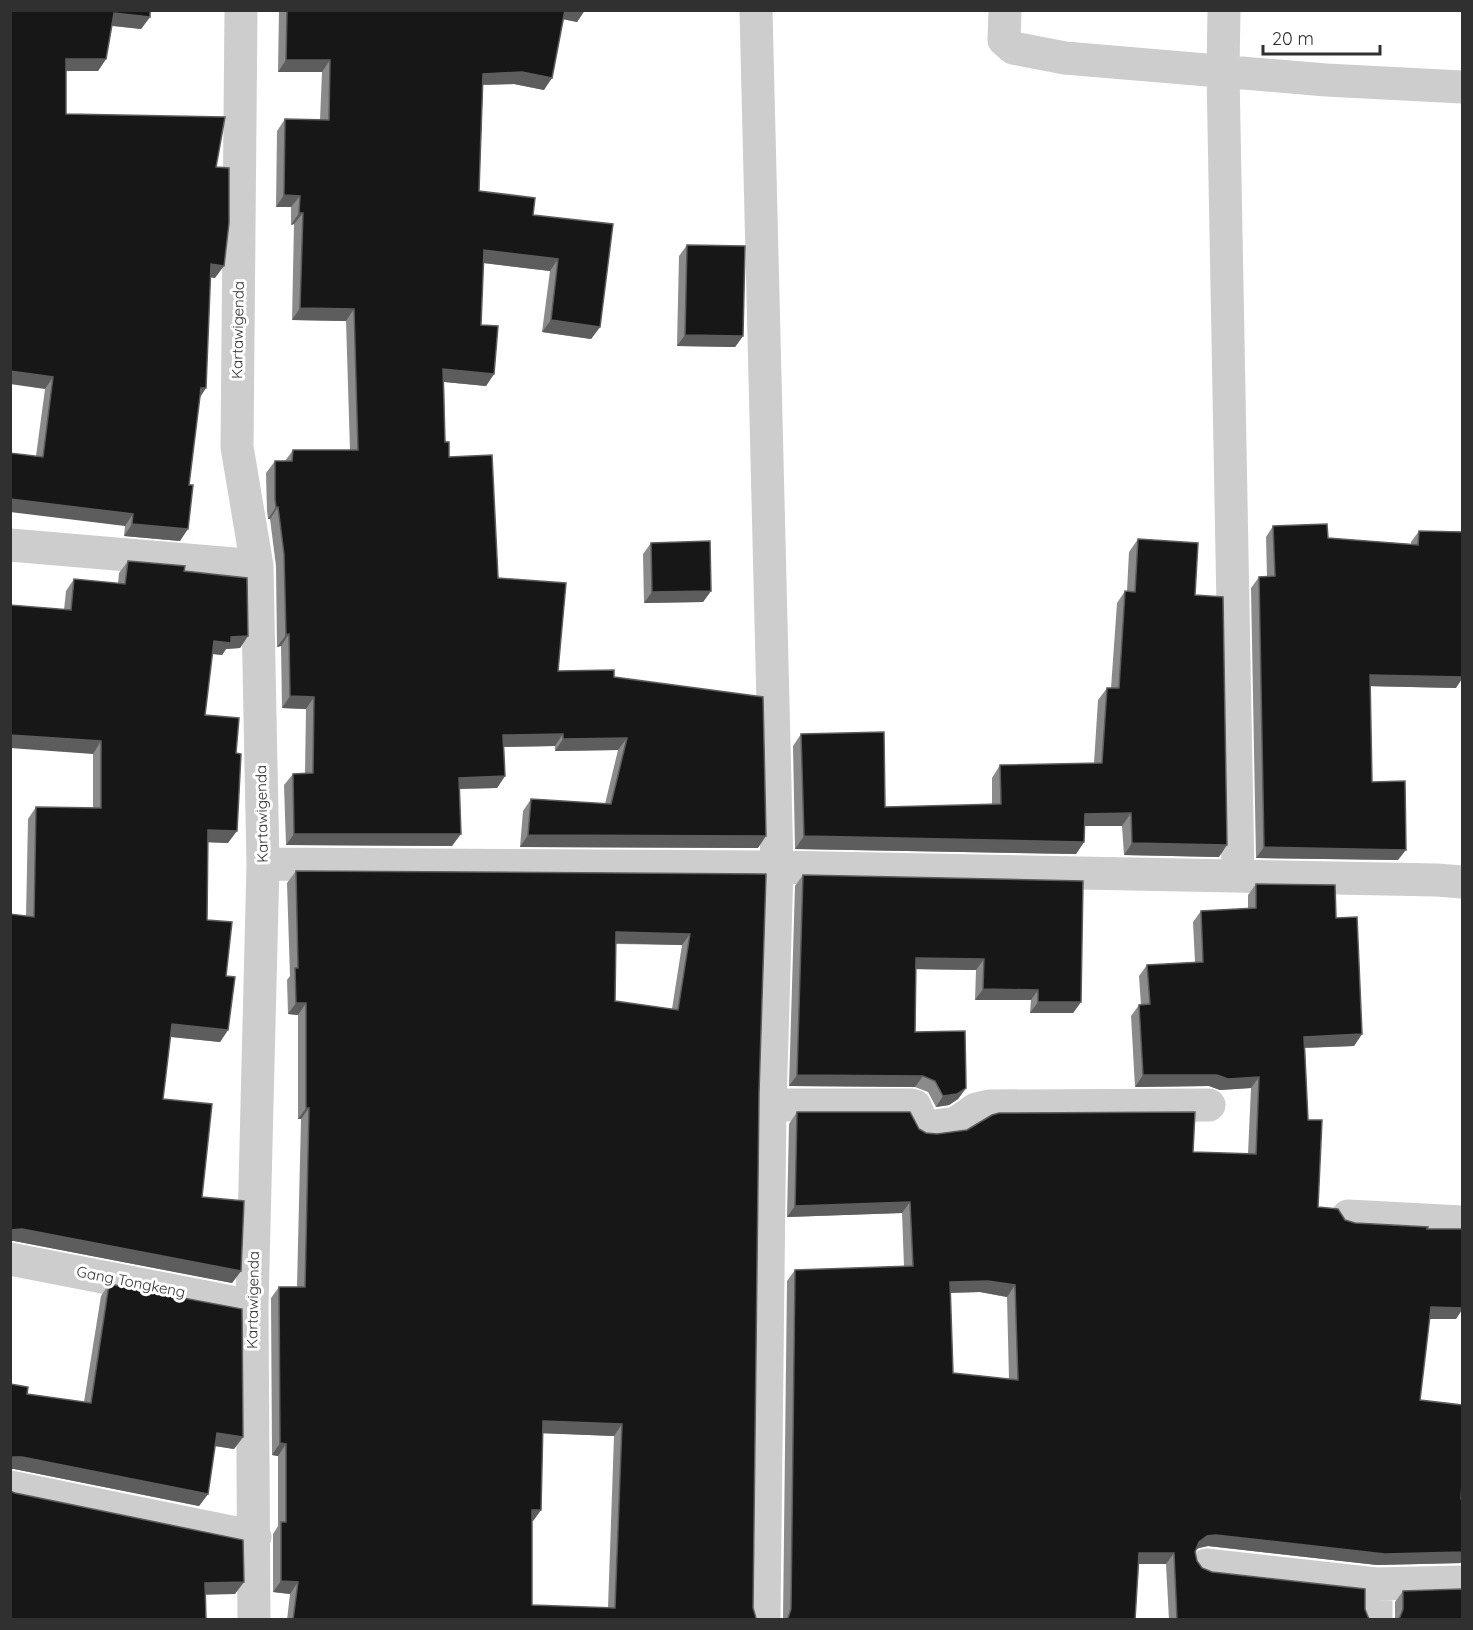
<svg xmlns="http://www.w3.org/2000/svg" width="1473" height="1630" viewBox="0 0 1473 1630" font-family="Quicksand,sans-serif">
	<style>
		.lines { fill: none; stroke-linecap: round; stroke-linejoin: round }
		.minor { stroke: #cdcdcd; stroke-width: 33 }
		.wall { fill: #8b8b8b; fill-rule: evenodd }
		.shaded-wall { fill: #5d5d5d }
		.building { fill: #171717; stroke: #5d5d5d; stroke-width: 1.5; fill-rule: evenodd }
		.labels { text-anchor: middle; stroke-width: 6; stroke-linejoin: round; paint-order: stroke }
		.street-label { font-size: 15px; fill: #303030; stroke: #fff }
	</style>
	<rect width="100%" height="100%" fill="#fff"/>
	<g class="lines">
		<!-- minor -->
		<path class="minor" d="M 241,10 L 237,447 L 257,566 L 263,864 L 252,1306 L 254,1620
			M 756,10 L 777,867 L 770,1105 L 764,1620
			M 1005,10 L 1004,40 L 1013,48 L 1065,58 L 1326,80 L 1462,87
			M 1224,10 L 1223,72 L 1238,875
			M 10,545 L 257,566
			M 263,864 L 777,867 L 1437,880 L 1462,882
			M 770,1105 L 911,1105 L 915,1106 L 923,1126 L 927,1127 L 956,1123 L 976,1109 L 989,1106 L 1209,1105
			M 1348,1216 L 1462,1222
			M 10,1259 L 252,1306
			M 10,1487 L 255,1537
			M 1206,1565 L 1376,1584 L 1462,1582
			M 1376,1620 L 1376,1584"/>
	</g>
	<!-- wall -->
	<path class="wall" d="M 10,10 L 150,17 L 141,29 L 112,26 L 106,59 L 98,71 L 66,71 L 66,114 L 216,167 L 215,278 L 210,277 L 206,388 L 200,397 L 180,541 L 124,536 L 125,526 L 36,456 L 45,389 Z
		M 279,10 L 585,10 L 577,22 L 563,19 L 544,90 L 514,84 L 483,85 L 479,191 L 533,215 L 600,327 L 591,339 L 542,332 L 550,271 L 483,263 L 481,325 L 494,374 L 486,386 L 444,382 L 445,442 L 449,457 L 498,578 L 558,671 L 614,677 L 758,848 L 520,847 L 523,811 L 531,799 L 605,804 L 618,750 L 555,751 L 555,746 L 504,747 L 505,776 L 497,788 L 459,789 L 452,846 L 286,845 L 284,785 L 293,774 L 305,773 L 306,709 L 282,708 L 281,646 L 277,647 L 276,566 L 270,519 L 268,519 L 267,511 L 266,473 L 275,461 L 285,461 L 293,450 L 350,450 L 346,321 L 292,320 L 294,224 L 291,225 L 291,207 L 276,207 L 277,131 L 285,119 L 320,120 L 322,72 L 278,72 Z
		M 687,245 L 743,336 L 735,347 L 677,346 L 679,256 Z
		M 1273,526 L 1328,538 L 1411,544 L 1411,542 L 1419,531 L 1456,688 L 1370,686 L 1372,782 L 1398,860 L 1256,858 L 1251,588 L 1259,577 L 1267,577 L 1266,537 Z
		M 1138,539 L 1195,595 L 1219,857 L 1124,855 L 1122,826 L 1084,826 L 1084,842 L 1076,854 L 795,849 L 793,746 L 801,734 L 885,807 L 992,805 L 992,778 L 1000,765 L 1094,763 L 1098,700 L 1107,688 L 1111,688 L 1117,603 L 1125,591 L 1127,591 L 1129,552 Z
		M 651,543 L 711,591 L 703,602 L 644,603 L 643,554 Z
		M 128,561 L 184,571 L 248,636 L 240,648 L 226,649 L 222,655 L 212,654 L 205,715 L 228,843 L 208,842 L 207,920 L 226,976 L 228,1030 L 220,1042 L 170,1037 L 163,1099 L 202,1197 L 241,1271 L 232,1283 L 14,1241 L 10,1241 L 10,914 L 26,916 L 28,819 L 36,807 L 93,808 L 93,754 L 64,610 L 66,591 L 74,579 L 118,584 L 119,573 Z
		M 296,871 L 766,874 L 759,1093 L 753,1608 L 756,1618 L 757,1620 L 287,1620 L 290,1594 L 273,1592 L 273,1534 L 278,1526 L 278,1456 L 272,1455 L 271,1298 L 279,1287 L 297,1287 L 301,1119 L 298,1119 L 298,1015 L 288,1014 L 287,980 L 290,976 L 287,883 ZM 615,944 L 682,945 L 672,1009 L 615,1001 ZM 543,1433 L 614,1436 L 608,1608 L 532,1605 L 532,1521 L 533,1521 L 541,1510 Z
		M 803,875 L 1081,1002 L 1073,1013 L 1030,1013 L 1031,1000 L 975,1000 L 976,970 L 916,969 L 915,1032 L 966,1088 L 958,1099 L 949,1105 L 936,1107 L 928,1092 L 915,1087 L 789,1086 L 795,886 Z
		M 1256,884 L 1336,918 L 1362,1034 L 1354,1046 L 1305,1048 L 1308,1120 L 1318,1207 L 1345,1220 L 1355,1223 L 1427,1229 L 1456,1319 L 1429,1319 L 1420,1400 L 1461,1499 L 1462,1563 L 1377,1565 L 1208,1546 L 1199,1548 L 1196,1550 L 1195,1552 L 1197,1561 L 1202,1568 L 1212,1572 L 1365,1609 L 1368,1617 L 1370,1620 L 1169,1620 L 1166,1564 L 1139,1564 L 1135,1620 L 783,1620 L 787,1281 L 795,1270 L 904,1266 L 902,1213 L 787,1217 L 789,1124 L 797,1112 L 919,1129 L 926,1133 L 937,1134 L 1193,1152 L 1248,1154 L 1251,1088 L 1220,1090 L 1209,1086 L 1135,1087 L 1131,1016 L 1139,1005 L 1141,1005 L 1139,976 L 1147,965 L 1195,962 L 1193,922 L 1201,911 L 1248,909 L 1248,895 ZM 980,1292 L 1007,1297 L 1009,1379 L 953,1373 L 950,1293 Z
		M 109,1284 L 243,1437 L 234,1449 L 215,1446 L 208,1494 L 199,1506 L 14,1469 L 27,1394 L 84,1402 L 101,1296 Z
		M 1403,1591 L 1462,1620 L 1395,1620 L 1395,1602 Z"/>
	<!-- shaded-wall -->
	<path class="shaded-wall" d="M 562,10 L 585,10 L 577,22 L 557,18 Z
		M 114,13 L 150,17 L 141,29 L 106,25 Z
		M 66,59 L 106,59 L 98,71 L 58,71 Z
		M 286,60 L 330,60 L 322,72 L 278,72 Z
		M 522,72 L 552,78 L 544,90 L 514,84 L 475,85 L 483,74 Z
		M 284,195 L 300,196 L 291,207 L 276,207 Z
		M 299,213 L 303,213 L 294,224 L 291,225 Z
		M 484,250 L 558,259 L 550,271 L 476,262 Z
		M 211,264 L 224,266 L 215,278 L 202,276 Z
		M 300,308 L 354,309 L 346,321 L 292,320 Z
		M 551,320 L 600,327 L 591,339 L 542,332 Z
		M 685,335 L 743,336 L 735,347 L 677,346 Z
		M 443,369 L 494,374 L 486,386 L 435,381 Z
		M 10,371 L 53,377 L 45,389 L 10,384 Z
		M 201,388 L 206,388 L 198,400 Z
		M 10,499 L 133,514 L 125,526 L 10,512 Z
		M 276,507 L 278,507 L 270,519 L 268,519 Z
		M 132,524 L 188,529 L 180,541 L 124,536 Z
		M 711,591 L 703,602 L 644,603 L 652,592 Z
		M 289,634 L 281,646 L 277,647 L 286,635 Z
		M 248,636 L 240,648 L 226,649 L 222,655 L 205,653 L 214,641 L 231,637 Z
		M 1370,675 L 1462,677 L 1462,679 L 1456,688 L 1362,686 Z
		M 290,696 L 314,697 L 306,709 L 282,708 Z
		M 563,734 L 555,746 L 495,747 L 503,735 Z
		M 10,735 L 101,741 L 93,754 L 10,748 Z
		M 627,738 L 618,750 L 555,751 L 563,739 Z
		M 505,776 L 497,788 L 451,789 L 459,778 Z
		M 1131,813 L 1122,826 L 1076,826 L 1085,814 Z
		M 208,830 L 237,831 L 228,843 L 200,842 Z
		M 294,834 L 461,834 L 452,846 L 286,845 Z
		M 528,835 L 766,836 L 758,848 L 520,847 Z
		M 804,836 L 1084,842 L 1076,854 L 795,849 Z
		M 1132,843 L 1227,845 L 1219,857 L 1124,855 Z
		M 1264,847 L 1406,850 L 1398,860 L 1256,858 Z
		M 616,932 L 690,934 L 682,945 L 608,943 Z
		M 916,958 L 984,959 L 976,970 L 908,969 Z
		M 983,989 L 1038,990 L 1031,1000 L 975,1000 Z
		M 1038,1002 L 1081,1002 L 1073,1013 L 1030,1013 Z
		M 296,1003 L 306,1003 L 298,1015 L 288,1014 Z
		M 172,1024 L 228,1030 L 220,1042 L 163,1036 Z
		M 1362,1034 L 1354,1046 L 1296,1048 L 1304,1037 Z
		M 797,1075 L 923,1076 L 915,1087 L 789,1086 Z
		M 1143,1075 L 1217,1075 L 1259,1077 L 1251,1088 L 1220,1090 L 1209,1086 L 1135,1087 Z
		M 966,1088 L 958,1099 L 949,1105 L 936,1107 L 943,1096 Z
		M 306,1108 L 309,1108 L 301,1119 L 298,1119 Z
		M 910,1202 L 902,1213 L 787,1217 L 795,1206 Z
		M 12,1229 L 22,1229 L 241,1271 L 232,1283 L 14,1241 L 10,1241 L 10,1230 Z
		M 988,1281 L 1015,1285 L 1007,1297 L 980,1292 L 942,1293 L 950,1282 Z
		M 1431,1307 L 1462,1308 L 1462,1310 L 1456,1319 L 1423,1319 Z
		M 543,1421 L 622,1424 L 614,1436 L 535,1433 Z
		M 217,1433 L 243,1437 L 234,1449 L 208,1445 Z
		M 280,1443 L 286,1444 L 278,1456 L 272,1455 Z
		M 13,1457 L 22,1457 L 208,1494 L 199,1506 L 14,1469 L 10,1469 L 10,1459 Z
		M 532,1510 L 541,1510 L 533,1521 L 524,1521 Z
		M 1216,1535 L 1462,1552 L 1462,1563 L 1377,1565 L 1208,1546 L 1199,1548 L 1191,1553 L 1199,1542 L 1207,1536 Z
		M 1139,1553 L 1174,1553 L 1166,1564 L 1131,1564 Z
		M 281,1581 L 298,1582 L 290,1594 L 273,1592 Z
		M 244,1582 L 235,1594 L 197,1595 L 205,1583 Z"/>
	<!-- building -->
	<path class="building" d="M 10,10 L 150,10 L 150,17 L 114,13 L 106,59 L 66,59 L 66,114 L 225,117 L 216,167 L 229,168 L 229,223 L 224,266 L 211,264 L 206,388 L 201,388 L 189,485 L 193,485 L 188,529 L 132,524 L 133,514 L 10,499 L 10,453 L 43,457 L 53,377 L 10,371 Z
		M 287,10 L 565,10 L 552,78 L 522,72 L 483,74 L 479,191 L 535,198 L 533,215 L 613,224 L 600,327 L 551,320 L 558,259 L 484,250 L 481,325 L 498,326 L 494,374 L 443,369 L 445,442 L 449,442 L 449,457 L 492,455 L 498,578 L 566,583 L 558,671 L 614,670 L 614,677 L 763,697 L 766,836 L 528,835 L 531,799 L 611,804 L 627,738 L 563,739 L 563,734 L 503,735 L 505,776 L 459,778 L 461,834 L 294,834 L 293,774 L 313,773 L 314,697 L 290,696 L 289,634 L 286,635 L 284,554 L 278,507 L 276,507 L 275,499 L 275,461 L 292,461 L 293,450 L 358,450 L 354,309 L 300,308 L 303,213 L 299,213 L 300,196 L 284,195 L 285,119 L 329,120 L 330,60 L 286,60 Z
		M 687,245 L 745,246 L 743,336 L 685,335 Z
		M 1327,524 L 1328,538 L 1418,545 L 1419,531 L 1462,532 L 1462,677 L 1370,675 L 1372,782 L 1405,781 L 1406,850 L 1264,847 L 1259,577 L 1275,576 L 1273,526 Z
		M 1138,539 L 1198,543 L 1195,595 L 1223,597 L 1227,845 L 1132,843 L 1131,813 L 1085,814 L 1084,842 L 804,836 L 801,734 L 884,732 L 885,807 L 1001,804 L 1000,765 L 1102,763 L 1107,688 L 1119,688 L 1125,591 L 1135,592 Z
		M 710,541 L 711,591 L 652,592 L 651,543 Z
		M 128,561 L 185,566 L 184,571 L 247,578 L 248,636 L 231,637 L 231,643 L 214,641 L 205,715 L 239,718 L 236,753 L 241,754 L 237,831 L 208,830 L 207,920 L 232,922 L 226,976 L 235,977 L 228,1030 L 172,1024 L 163,1099 L 212,1104 L 202,1197 L 244,1201 L 241,1271 L 22,1229 L 10,1230 L 10,914 L 34,917 L 36,807 L 101,808 L 101,741 L 10,735 L 10,605 L 71,610 L 74,579 L 125,584 Z
		M 296,871 L 766,874 L 759,1093 L 753,1608 L 756,1618 L 757,1620 L 293,1620 L 298,1582 L 281,1581 L 281,1522 L 286,1522 L 286,1444 L 280,1443 L 279,1287 L 305,1287 L 309,1108 L 306,1108 L 306,1003 L 296,1003 L 295,968 L 298,968 ZM 616,932 L 690,934 L 678,1010 L 615,1001 ZM 543,1421 L 622,1424 L 615,1608 L 532,1605 L 532,1510 L 541,1510 Z
		M 803,875 L 1083,881 L 1081,1002 L 1038,1002 L 1038,990 L 983,989 L 984,959 L 916,958 L 915,1032 L 965,1031 L 966,1088 L 957,1094 L 943,1096 L 935,1081 L 923,1076 L 797,1075 Z
		M 1256,884 L 1335,885 L 1336,918 L 1357,917 L 1362,1034 L 1304,1037 L 1308,1120 L 1322,1120 L 1318,1207 L 1338,1209 L 1345,1220 L 1355,1223 L 1428,1227 L 1427,1229 L 1462,1229 L 1462,1308 L 1431,1307 L 1420,1400 L 1462,1405 L 1462,1483 L 1461,1499 L 1462,1499 L 1462,1552 L 1385,1554 L 1216,1535 L 1207,1536 L 1199,1542 L 1195,1552 L 1197,1561 L 1202,1568 L 1212,1572 L 1365,1589 L 1365,1609 L 1368,1617 L 1370,1620 L 1177,1620 L 1174,1553 L 1139,1553 L 1135,1620 L 787,1620 L 788,1618 L 791,1609 L 795,1270 L 913,1266 L 910,1202 L 795,1206 L 797,1112 L 910,1112 L 919,1129 L 926,1133 L 937,1134 L 967,1130 L 992,1115 L 999,1113 L 1195,1112 L 1193,1152 L 1256,1154 L 1259,1077 L 1228,1079 L 1217,1075 L 1143,1075 L 1139,1005 L 1150,1004 L 1147,965 L 1203,962 L 1201,911 L 1256,908 ZM 988,1281 L 1015,1285 L 1018,1380 L 953,1373 L 950,1282 Z
		M 109,1284 L 242,1309 L 243,1437 L 217,1433 L 208,1494 L 22,1457 L 13,1457 L 10,1459 L 10,1384 L 28,1387 L 27,1394 L 91,1403 Z
		M 10,1491 L 15,1493 L 243,1540 L 244,1582 L 205,1583 L 206,1620 L 10,1620 Z
		M 1462,1589 L 1462,1620 L 1398,1620 L 1400,1617 L 1403,1609 L 1403,1591 Z"/>
	<g class="labels">
		<!-- street labels -->
		<g class="street-label">
			<text transform="translate(238 330) rotate(-89)" y="5">Kartawigenda</text>
			<text transform="translate(262 814) rotate(-91)" y="5">Kartawigenda</text>
			<text transform="translate(131 1282) rotate(11)" y="5">Gang Tongkeng</text>
			<text transform="translate(253 1300) rotate(-89)" y="5">Kartawigenda</text>
		</g>
	</g>
	<!-- border -->
	<rect width="1473" height="1630" fill="none" stroke="#303030" stroke-width="24"/>
	<!-- scale -->
	<path d="M1263 45v9h117v-9" fill="none" stroke="#303030" stroke-width="3"/>
	<text x="1272" y="45" font-size="18" fill="#303030" stroke="#ffffff" stroke-width="4.5" paint-order="stroke">20 m</text>
</svg>
